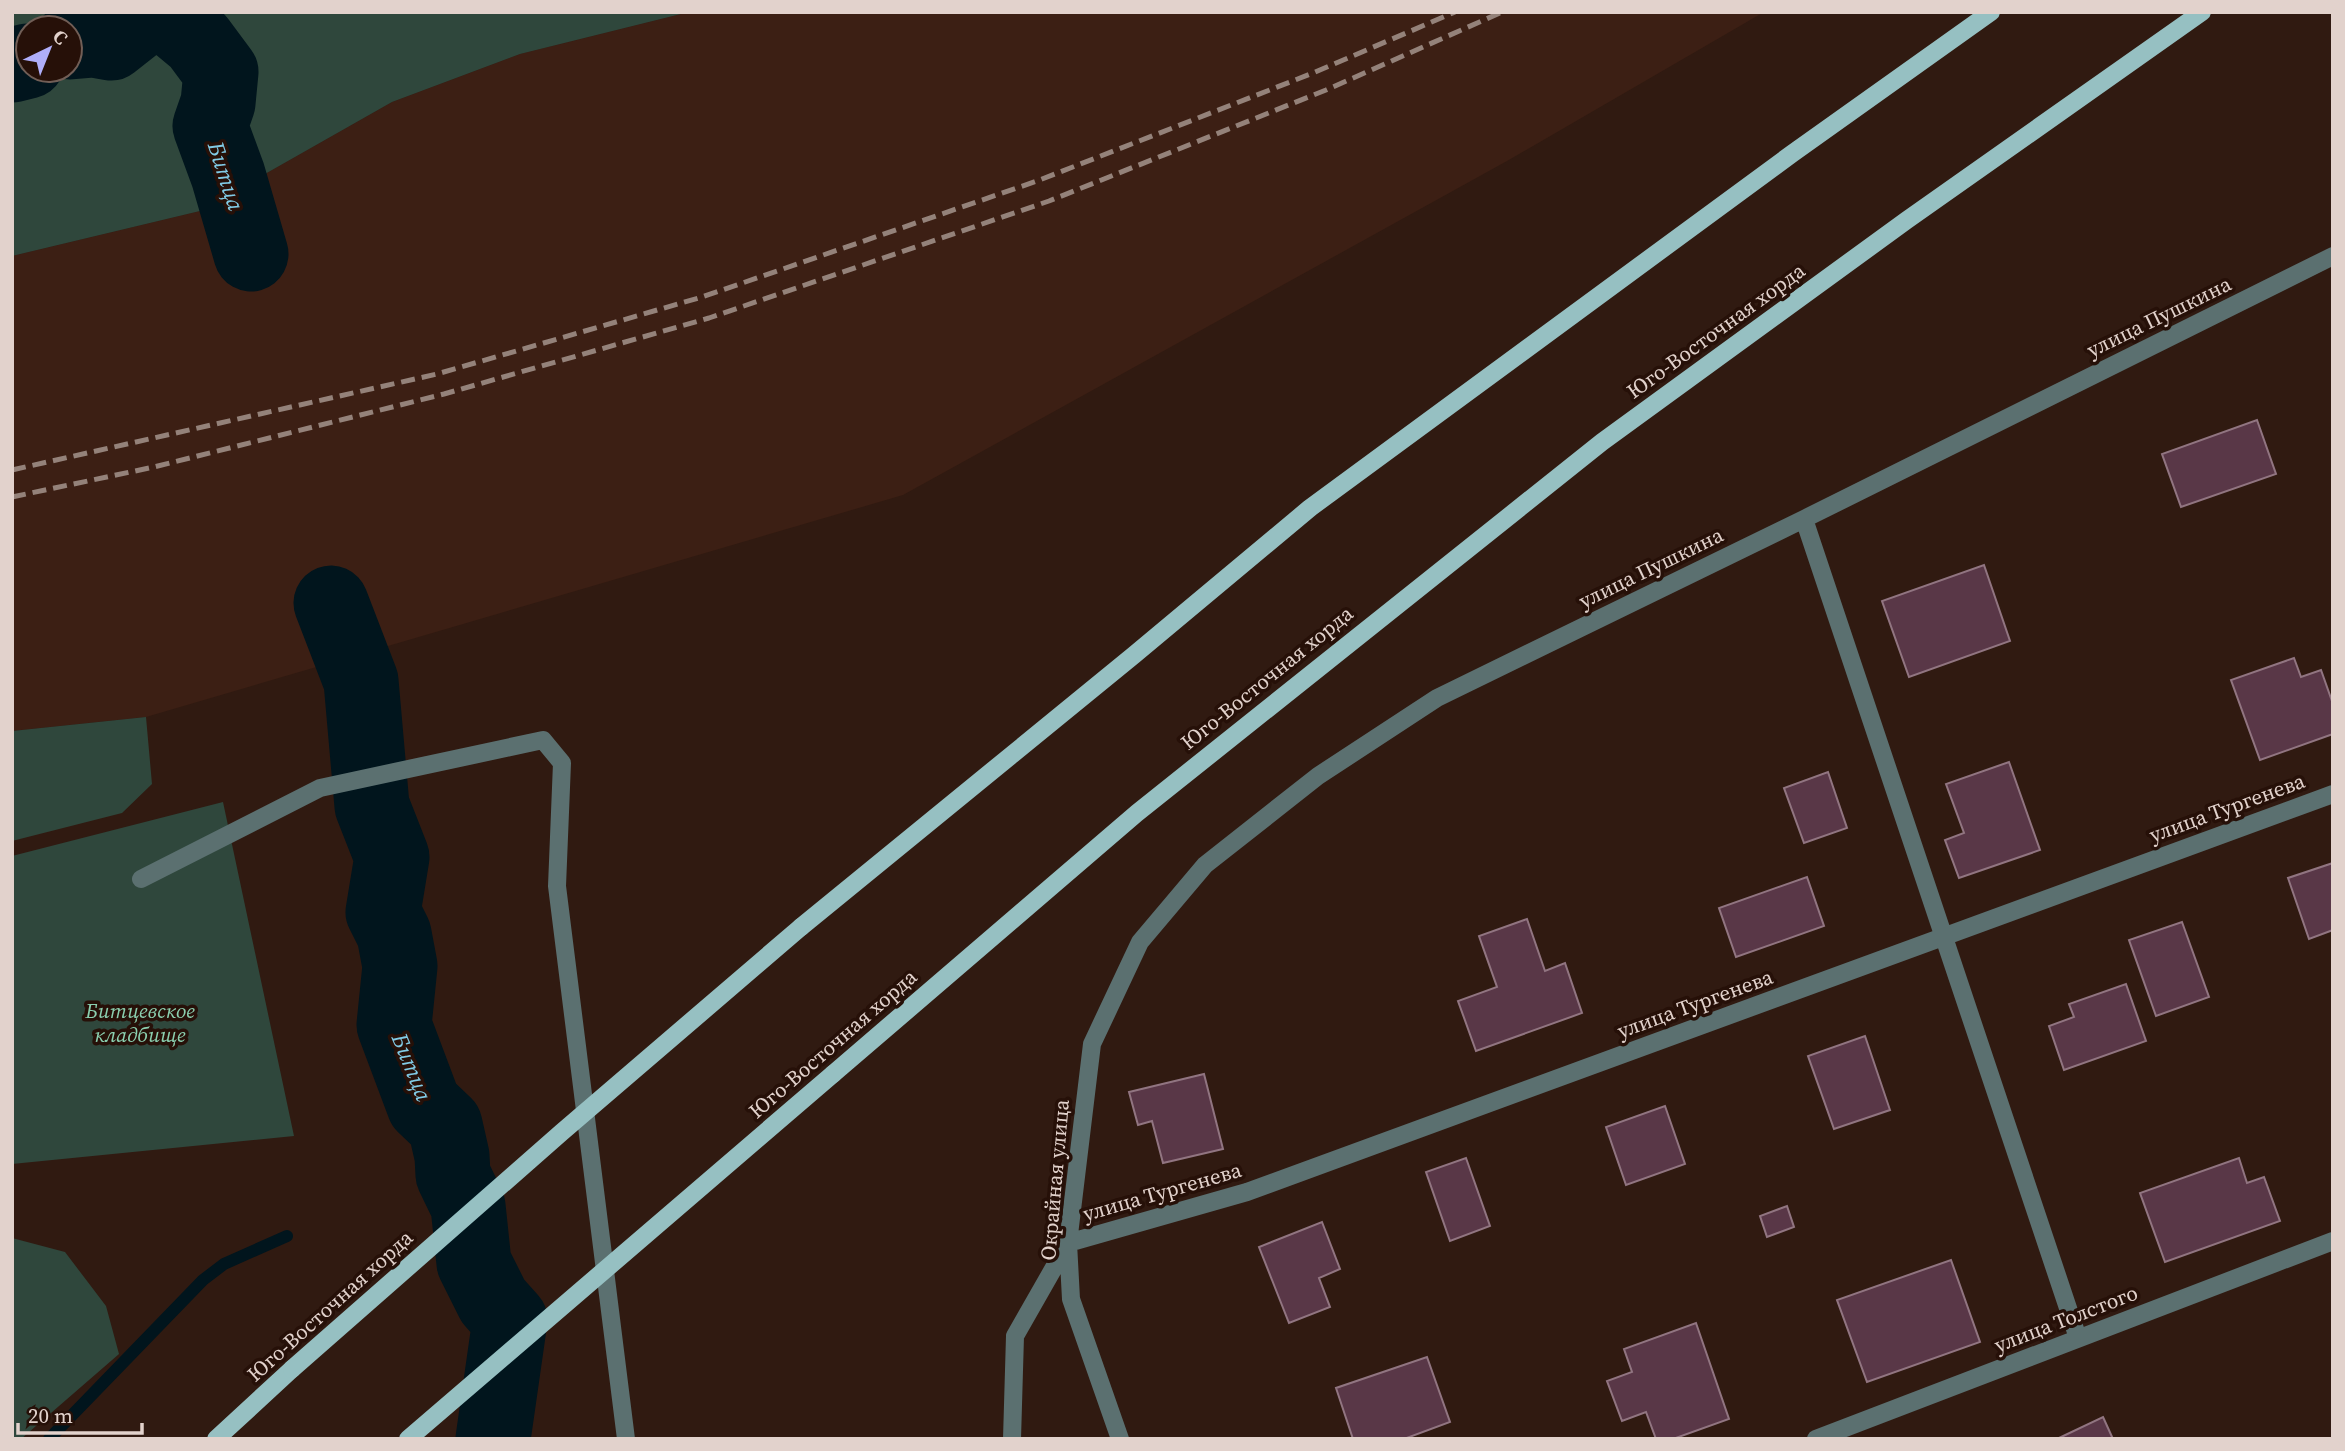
<svg xmlns="http://www.w3.org/2000/svg" width="2345" height="1451" viewBox="0 0 2345 1451" font-family="'Source Serif 4',serif">
	<style>
		.built { fill: #3c1f14 }
		.green { fill: #2f473c; fill-rule: evenodd }
		.lines { fill: none; stroke-linecap: round; stroke-linejoin: round }
		.stream { stroke: #01151d; stroke-width: 12 }
		.river { stroke: #01151d; stroke-width: 75 }
		.building { fill: #593747; stroke: #917581; stroke-width: 2 }
		.minor { stroke: #5b7070; stroke-width: 18 }
		.major { stroke: #96c0c2; stroke-width: 18 }
		.rail { stroke: #94827a; stroke-width: 5; stroke-dasharray: 14 7; stroke-linecap: butt }
		.major-bridge { stroke: #96c0c2; stroke-width: 18 }
		.labels { text-anchor: middle; stroke-width: 7; stroke-linejoin: round; paint-order: stroke }
		.street-label { font-size: 21px; fill: #e2d2cc; stroke: #261008 }
		.park-label { font-size: 21px; font-style: italic; fill: #8bd0b0; stroke: #261008 }
		.water-label { font-size: 23px; font-style: italic; fill: #81cbe6; stroke: #261008 }
	</style>
	<rect width="100%" height="100%" fill="#301a11"/>
	<!-- built -->
	<path class="built" d="M 689,12 L 1764,12 L 1507,161 L 903,495 L 146,717 L 12,731 L 12,256 L 200,211 L 392,102 L 520,54 Z"/>
	<!-- green -->
	<path class="green" d="M 12,12 L 689,12 L 520,54 L 392,102 L 200,211 L 12,256 ZM 28,28 L 70,28 L 70,70 L 28,70 Z
		M 146,717 L 152,784 L 122,813 L 12,841 L 12,731 Z
		M 223,802 L 294,1136 L 12,1164 L 12,856 Z
		M 12,1238 L 65,1252 L 106,1306 L 119,1354 L 21,1439 L 12,1439 Z"/>
	<g class="lines">
		<!-- stream -->
		<path class="stream" d="M 49,1439 L 203,1280 L 224,1264 L 287,1236"/>
		<!-- river -->
		<path class="river" d="M 70,42 L 94,40 L 111,43 L 144,17 L 168,16 L 198,41 L 221,72 L 218,103 L 210,126 L 228,175 L 251,254
			M 12,65 L 28,61
			M 331,603 L 361,681 L 372,806 L 392,857 L 383,912 L 394,934 L 400,966 L 394,1025 L 424,1105 L 445,1125 L 452,1156 L 453,1175 L 468,1206 L 474,1263 L 493,1301 L 510,1320 L 493,1439"/>
	</g>
	<!-- building -->
	<path class="building" d="M 2257,420 L 2276,474 L 2181,507 L 2162,454 Z
		M 1984,565 L 2010,641 L 1909,677 L 1882,601 Z
		M 2294,658 L 2301,677 L 2321,670 L 2333,704 L 2333,734 L 2260,760 L 2231,680 Z
		M 2009,762 L 2040,850 L 1959,878 L 1945,840 L 1964,833 L 1946,784 Z
		M 1828,772 L 1847,828 L 1804,843 L 1784,788 Z
		M 2333,863 L 2333,930 L 2309,939 L 2288,878 Z
		M 1807,877 L 1824,926 L 1736,957 L 1719,908 Z
		M 1527,919 L 1545,971 L 1565,963 L 1582,1013 L 1476,1051 L 1458,1001 L 1497,987 L 1479,936 Z
		M 2182,922 L 2209,997 L 2156,1016 L 2129,940 Z
		M 2126,984 L 2146,1041 L 2064,1070 L 2049,1026 L 2074,1017 L 2069,1004 Z
		M 1865,1036 L 1890,1110 L 1834,1129 L 1808,1056 Z
		M 1204,1074 L 1223,1149 L 1163,1163 L 1152,1121 L 1138,1125 L 1129,1092 Z
		M 1665,1106 L 1685,1164 L 1626,1185 L 1606,1127 Z
		M 1466,1158 L 1490,1226 L 1450,1241 L 1426,1172 Z
		M 2239,1158 L 2247,1183 L 2264,1177 L 2280,1221 L 2165,1262 L 2140,1193 Z
		M 1787,1206 L 1794,1227 L 1767,1237 L 1760,1216 Z
		M 1322,1222 L 1340,1269 L 1319,1278 L 1330,1307 L 1289,1323 L 1259,1247 Z
		M 1951,1260 L 1980,1342 L 1867,1382 L 1837,1300 Z
		M 1696,1323 L 1729,1419 L 1673,1439 L 1656,1439 L 1646,1412 L 1622,1421 L 1607,1381 L 1632,1372 L 1624,1349 Z
		M 1427,1357 L 1450,1422 L 1404,1439 L 1353,1439 L 1336,1388 Z
		M 2103,1417 L 2113,1439 L 2059,1438 Z"/>
	<g class="lines">
		<!-- minor -->
		<path class="minor" d="M 1804,519 L 2078,1338
			M 141,879 L 320,788 L 543,740 L 562,763 L 557,886 L 626,1439
			M 1012,1439 L 1015,1336 L 1068,1243 L 1247,1192 L 2333,794
			M 1120,1439 L 1071,1299 L 1068,1243 L 1092,1044 L 1140,942 L 1205,865 L 1318,776 L 1437,698 L 1804,519 L 2333,256
			M 1816,1439 L 2333,1241"/>
		<!-- major -->
		<path class="major" d="M 801,927 L 1134,655 L 1310,508 L 1793,153 L 1991,12
			M 833,1074 L 1137,813 L 1602,442 L 1907,220 L 2202,12
			M 216,1439 L 292,1369"/>
		<!-- rail -->
		<path class="rail" d="M 12,470 L 437,374 L 702,297 L 1037,181 L 1313,73 L 1455,12
			M 12,497 L 154,467 L 444,394 L 709,318 L 1049,201 L 1326,90 L 1502,12"/>
		<!-- major-bridge -->
		<path class="major-bridge" d="M 292,1369 L 562,1132 L 801,927
			M 408,1439 L 833,1074"/>
	</g>
	<g class="labels">
		<!-- street labels -->
		<g class="street-label">
			<text transform="translate(2159 317) rotate(-26)" y="7">улица Пушкина</text>
			<text transform="translate(1716 331) rotate(-36)" y="7">Юго-Восточная хорда</text>
			<text transform="translate(1651 568) rotate(-26)" y="7">улица Пушкина</text>
			<text transform="translate(1267 678) rotate(-39)" y="7">Юго-Восточная хорда</text>
			<text transform="translate(2227 808) rotate(-20)" y="7">улица Тургенева</text>
			<text transform="translate(1695 1004) rotate(-20)" y="7">улица Тургенева</text>
			<text transform="translate(833 1044) rotate(-41)" y="7">Юго-Восточная хорда</text>
			<text transform="translate(1055 1180) rotate(-85)" y="7">Окрайная улица</text>
			<text transform="translate(1162 1192) rotate(-16)" y="7">улица Тургенева</text>
			<text transform="translate(330 1306) rotate(-42)" y="7">Юго-Восточная хорда</text>
			<text transform="translate(2066 1319) rotate(-21)" y="7">улица Толстого</text>
		</g>
		<!-- park labels -->
		<g class="park-label">
			<text x="140" y="1018">Битцевское<tspan x="140" dy="24">кладбище</tspan></text>
		</g>
		<!-- water labels -->
		<g class="water-label">
			<text transform="translate(226 176) rotate(72)" y="8">Битца</text>
			<text transform="translate(412 1067) rotate(68)" y="8">Битца</text>
		</g>
	</g>
	<!-- border -->
	<rect width="2345" height="1451" fill="none" stroke="#e2d2cc" stroke-width="28"/>
	<!-- north arrow -->
	<g transform="translate(49 49) rotate(43)"><circle r="33" fill="#261008" stroke="#715e56" stroke-width="2"/>
	<path d="M0-5L12 26L0 18L-12 26Z" fill="#afaefa"/>
	<text y="-10" font-size="19" font-weight="bold" text-anchor="middle" fill="#e2d2cc">С</text>
	</g>
	<!-- scale -->
	<path d="M18 1423v10h124v-10" fill="none" stroke="#e2d2cc" stroke-width="3.5"/>
	<text x="28" y="1423" font-size="21" fill="#e2d2cc" stroke="#261008" stroke-width="5" paint-order="stroke">20 m</text>
</svg>
